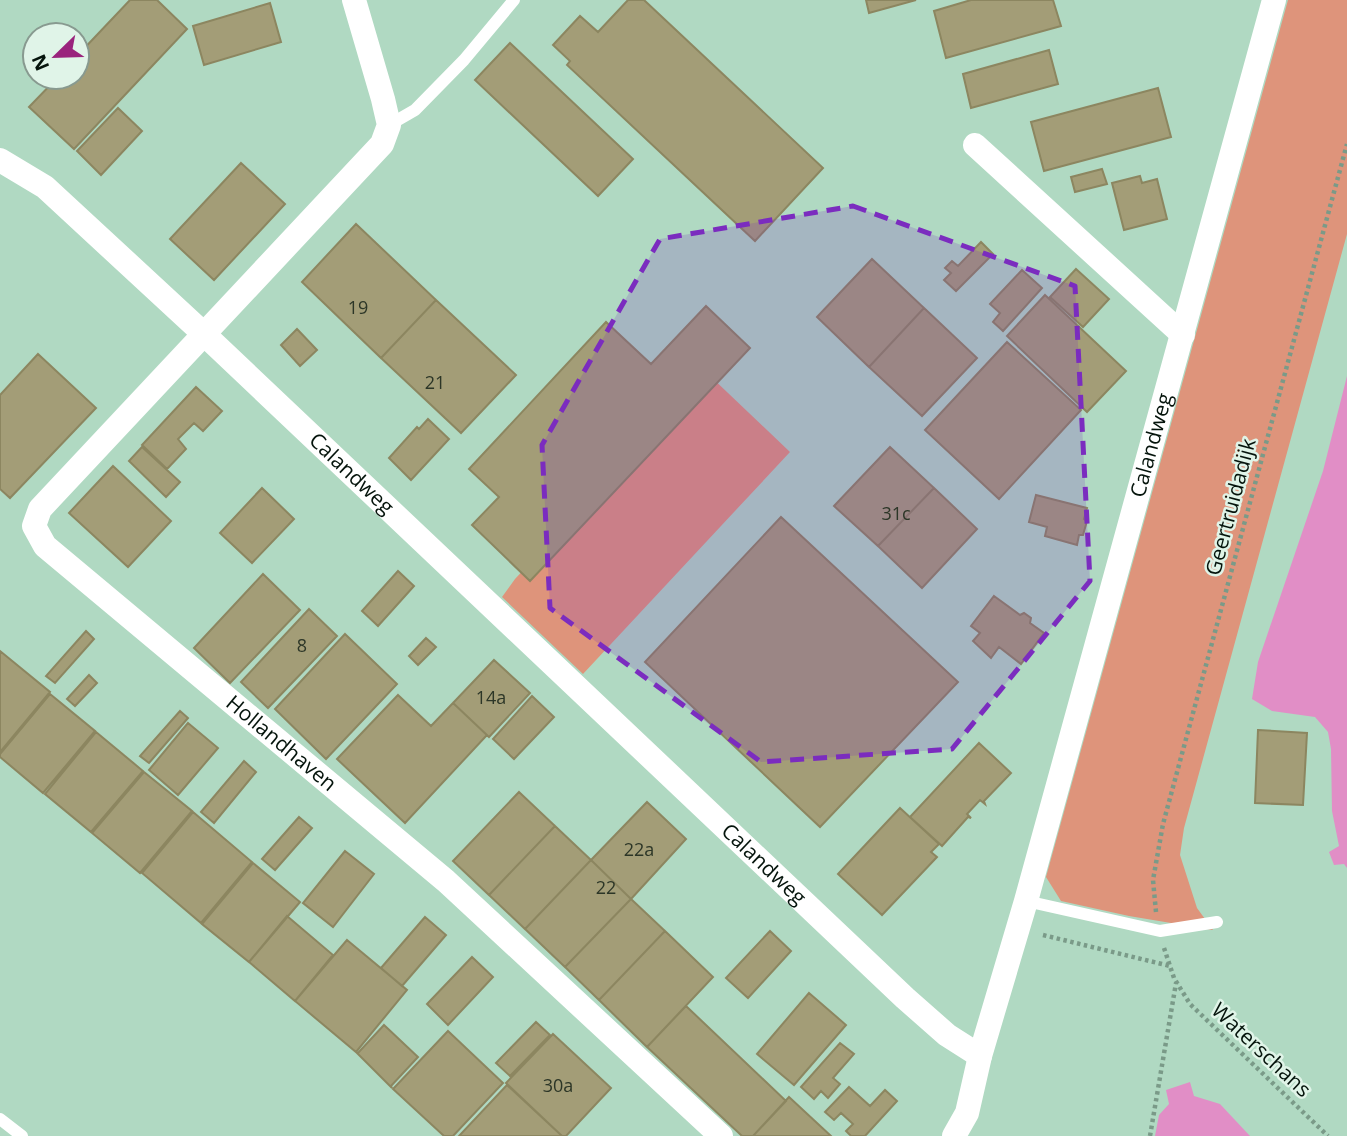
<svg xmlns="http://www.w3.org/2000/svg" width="1347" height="1136" viewBox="0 0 1347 1136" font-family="'Open Sans',sans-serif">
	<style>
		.green { fill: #de947b }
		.water { fill: #e18ec6 }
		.building { fill: #a39d77; stroke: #8c8660; stroke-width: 2 }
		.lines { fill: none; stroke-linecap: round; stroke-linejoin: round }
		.path { stroke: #7a9a88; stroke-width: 4.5; stroke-dasharray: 3.5 3.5; stroke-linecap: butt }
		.lane { stroke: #fff; stroke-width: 12 }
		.street { stroke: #fff; stroke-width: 24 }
		.marked { fill: #7b2cbf; fill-opacity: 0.2; stroke: #7b2cbf; stroke-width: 5; stroke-dasharray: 14 9; stroke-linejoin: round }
		.labels { text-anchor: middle; stroke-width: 5; stroke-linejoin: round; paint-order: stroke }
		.number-label { font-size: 18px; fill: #2c3627 }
		.street-label { font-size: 21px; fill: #05140c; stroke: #e0f4e8 }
	</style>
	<rect width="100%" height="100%" fill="#b0d9c2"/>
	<!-- green -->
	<path class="green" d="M 1288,0 L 1347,0 L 1347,234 L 1184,828 L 1180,855 L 1197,908 L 1213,930 L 1129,916 L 1061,901 L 1046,877 Z
		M 707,373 L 790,452 L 583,674 L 502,597 L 515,579 Z"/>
	<!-- water -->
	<path class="water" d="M 1347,376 L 1347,868 L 1344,864 L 1334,865 L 1329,852 L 1339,846 L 1332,811 L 1331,749 L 1328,732 L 1315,717 L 1272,711 L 1252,699 L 1258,662 L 1323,471 Z
		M 1190,1082 L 1194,1096 L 1220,1104 L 1250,1136 L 1155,1136 L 1159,1115 L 1169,1104 L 1166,1090 Z"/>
	<!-- building -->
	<path class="building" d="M 130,0 L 157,0 L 187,29 L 74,149 L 29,107 L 58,77 L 77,77 L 77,56 Z
		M 628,0 L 644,0 L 823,168 L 755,241 L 567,65 L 570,61 L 553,45 L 580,16 L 598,32 Z
		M 866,0 L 916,0 L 869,13 Z
		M 971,0 L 1053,0 L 1061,26 L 946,58 L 934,11 Z
		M 270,3 L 281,42 L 204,65 L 193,26 Z
		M 510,43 L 633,159 L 598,196 L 475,80 Z
		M 1049,50 L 1058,84 L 971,108 L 963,74 Z
		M 1158,88 L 1171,137 L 1044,171 L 1031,122 Z
		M 118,108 L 142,131 L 101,175 L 77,151 Z
		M 241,163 L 285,204 L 214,280 L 170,239 Z
		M 1102,169 L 1107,184 L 1075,192 L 1071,177 Z
		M 1140,176 L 1142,183 L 1157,179 L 1167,219 L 1124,230 L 1112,183 Z
		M 356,224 L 436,300 L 381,358 L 302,282 Z
		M 981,242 L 993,254 L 956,291 L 944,280 L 951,273 L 945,268 L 952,261 L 958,266 Z
		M 872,259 L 924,308 L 869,367 L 817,317 Z
		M 1076,269 L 1109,299 L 1083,327 L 1050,297 Z
		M 1022,270 L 1042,288 L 1003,331 L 993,322 L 1000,313 L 990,304 Z
		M 1045,295 L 1126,371 L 1087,412 L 1007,336 Z
		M 436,300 L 516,375 L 461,433 L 381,358 Z
		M 706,306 L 750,348 L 530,581 L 472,525 L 499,497 L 469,469 L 606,322 L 651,364 Z
		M 924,308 L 977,358 L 922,416 L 869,367 Z
		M 297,329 L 317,350 L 300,366 L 281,345 Z
		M 1007,342 L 1081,410 L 999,499 L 925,430 Z
		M 38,354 L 96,408 L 10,498 L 0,489 L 0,395 Z
		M 196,387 L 222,411 L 203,431 L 194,423 L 178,439 L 186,449 L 167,469 L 142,445 Z
		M 428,419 L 449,439 L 411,480 L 389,458 L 417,427 L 419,429 Z
		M 142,447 L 180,482 L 166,497 L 129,461 Z
		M 890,447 L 934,488 L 878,546 L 834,506 Z
		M 113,466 L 171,521 L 128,567 L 69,513 Z
		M 262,488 L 294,519 L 252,563 L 220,533 Z
		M 934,488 L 977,529 L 922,588 L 878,546 Z
		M 1036,495 L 1087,508 L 1084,519 L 1087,521 L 1083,535 L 1079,535 L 1077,545 L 1045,536 L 1047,527 L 1029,522 Z
		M 781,517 L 958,682 L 820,827 L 645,662 Z
		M 398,571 L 414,586 L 378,626 L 362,611 Z
		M 263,574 L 300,610 L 230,683 L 194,648 Z
		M 994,596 L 1020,615 L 1024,613 L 1031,618 L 1030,623 L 1044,633 L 1021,664 L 999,647 L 991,658 L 973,641 L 980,633 L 971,626 Z
		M 309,609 L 337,636 L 268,708 L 241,682 Z
		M 86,631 L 94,639 L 55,683 L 46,676 Z
		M 345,634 L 397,684 L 326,759 L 275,709 Z
		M 426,638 L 436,647 L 418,665 L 409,656 Z
		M 0,651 L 50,692 L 0,752 Z
		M 494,660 L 530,693 L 489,737 L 453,703 Z
		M 89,675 L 97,683 L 75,706 L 67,699 Z
		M 50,694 L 95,731 L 43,793 L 0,757 L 0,754 Z
		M 398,695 L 431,726 L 453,703 L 487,735 L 405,823 L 337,759 Z
		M 532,696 L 554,717 L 514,759 L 493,739 Z
		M 180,711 L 188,718 L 149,763 L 140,756 Z
		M 188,723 L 218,748 L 178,795 L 149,770 Z
		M 1258,730 L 1307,733 L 1303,805 L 1255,803 Z
		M 96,732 L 143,771 L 91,832 L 45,794 Z
		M 979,743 L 1011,773 L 984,801 L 985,804 L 980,800 L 967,814 L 971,818 L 968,817 L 942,846 L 910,817 Z
		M 244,761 L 256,772 L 214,823 L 201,812 Z
		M 144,772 L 192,811 L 140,873 L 92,833 Z
		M 519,792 L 555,826 L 489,895 L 453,861 Z
		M 647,802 L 686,839 L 631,899 L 591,860 Z
		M 900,808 L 939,844 L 931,852 L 937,857 L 882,915 L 838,874 Z
		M 193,812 L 252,862 L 201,923 L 142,873 Z
		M 299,817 L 312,828 L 275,870 L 262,859 Z
		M 555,826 L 591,860 L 525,929 L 489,895 Z
		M 345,851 L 374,874 L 333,927 L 303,903 Z
		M 591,860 L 631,899 L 565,967 L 525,929 Z
		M 253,863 L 300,902 L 249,962 L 202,924 Z
		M 631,899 L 665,931 L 599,1000 L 565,967 Z
		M 287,916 L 333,955 L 295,1001 L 249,962 Z
		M 425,917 L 446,935 L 402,986 L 381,968 Z
		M 665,931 L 713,977 L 647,1047 L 599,1000 Z
		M 770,931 L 791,951 L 748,998 L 726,978 Z
		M 347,940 L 407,990 L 356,1052 L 295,1001 Z
		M 472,957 L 493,977 L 448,1025 L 427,1004 Z
		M 809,993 L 846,1025 L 794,1085 L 757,1054 Z
		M 686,1006 L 786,1101 L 753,1136 L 742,1136 L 647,1047 Z
		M 536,1022 L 550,1035 L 510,1076 L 496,1063 Z
		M 384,1025 L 418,1057 L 391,1086 L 392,1088 L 356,1052 L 358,1053 Z
		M 448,1031 L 503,1083 L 453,1136 L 444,1136 L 393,1089 Z
		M 553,1034 L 611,1088 L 566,1136 L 562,1136 L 506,1083 Z
		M 840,1043 L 854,1054 L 833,1078 L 840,1084 L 828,1098 L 821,1091 L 814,1099 L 801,1087 Z
		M 507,1085 L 562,1136 L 459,1136 Z
		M 849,1087 L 870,1106 L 885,1090 L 897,1101 L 865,1136 L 851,1136 L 846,1131 L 853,1124 L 841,1113 L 834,1120 L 825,1112 Z
		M 789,1097 L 831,1136 L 753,1136 Z"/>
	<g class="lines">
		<!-- path -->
		<path class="path" d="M 1156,912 L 1153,880 L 1163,824 L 1347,144
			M 1043,935 L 1170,966
			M 1164,948 L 1174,978 L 1190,1004 L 1328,1136
			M 1150,1136 L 1176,983"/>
		<!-- lane -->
		<path class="lane" d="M 389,125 L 415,110 L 464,60 L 514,0
			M 1026,901 L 1160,931 L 1217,922
			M 0,1119 L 22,1136"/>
		<!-- street -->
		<g class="street">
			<path id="s1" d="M 354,0 L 383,99 L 389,125 L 382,144 L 40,509 L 34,526 L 45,546 L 446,881 L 721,1136"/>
			<path d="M 975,145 L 1183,335"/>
			<path id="s2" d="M 0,160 L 45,187 L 205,335 L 905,998 L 947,1035 L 980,1056 L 1026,901 L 1274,0"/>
			<path d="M 954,1136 L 967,1113 L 980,1056"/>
		</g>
	</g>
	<!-- marked area -->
	<path class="marked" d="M 853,206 L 1075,286 L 1090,581 L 952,749 L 761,762 L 550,608 L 542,445 L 660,239 Z"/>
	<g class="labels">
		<!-- number labels -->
		<g class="number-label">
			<text x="358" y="314">19</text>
			<text x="435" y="389">21</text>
			<text x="896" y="520">31c</text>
			<text x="302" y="652">8</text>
			<text x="491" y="704">14a</text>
			<text x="639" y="856">22a</text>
			<text x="606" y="894">22</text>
			<text x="558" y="1092">30a</text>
		</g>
		<!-- street labels -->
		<g class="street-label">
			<text dy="7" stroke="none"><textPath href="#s2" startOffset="1964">Calandweg</textPath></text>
			<text dy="7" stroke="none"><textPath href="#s2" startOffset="472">Calandweg</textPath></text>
			<text transform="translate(1231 507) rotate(-75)" y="7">Geertruidadijk</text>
			<text dy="7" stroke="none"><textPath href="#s1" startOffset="999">Hollandhaven</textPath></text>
			<text dy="7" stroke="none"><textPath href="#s2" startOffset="1040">Calandweg</textPath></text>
			<text transform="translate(1261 1050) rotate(43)" y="7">Waterschans</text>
		</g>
	</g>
	<!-- north arrow -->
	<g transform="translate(56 56) rotate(247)"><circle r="33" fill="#e0f4e8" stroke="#889a90" stroke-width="2"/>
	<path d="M0-5L12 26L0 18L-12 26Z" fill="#9a237d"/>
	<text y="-10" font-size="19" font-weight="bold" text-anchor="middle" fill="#05140c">N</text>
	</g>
</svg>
